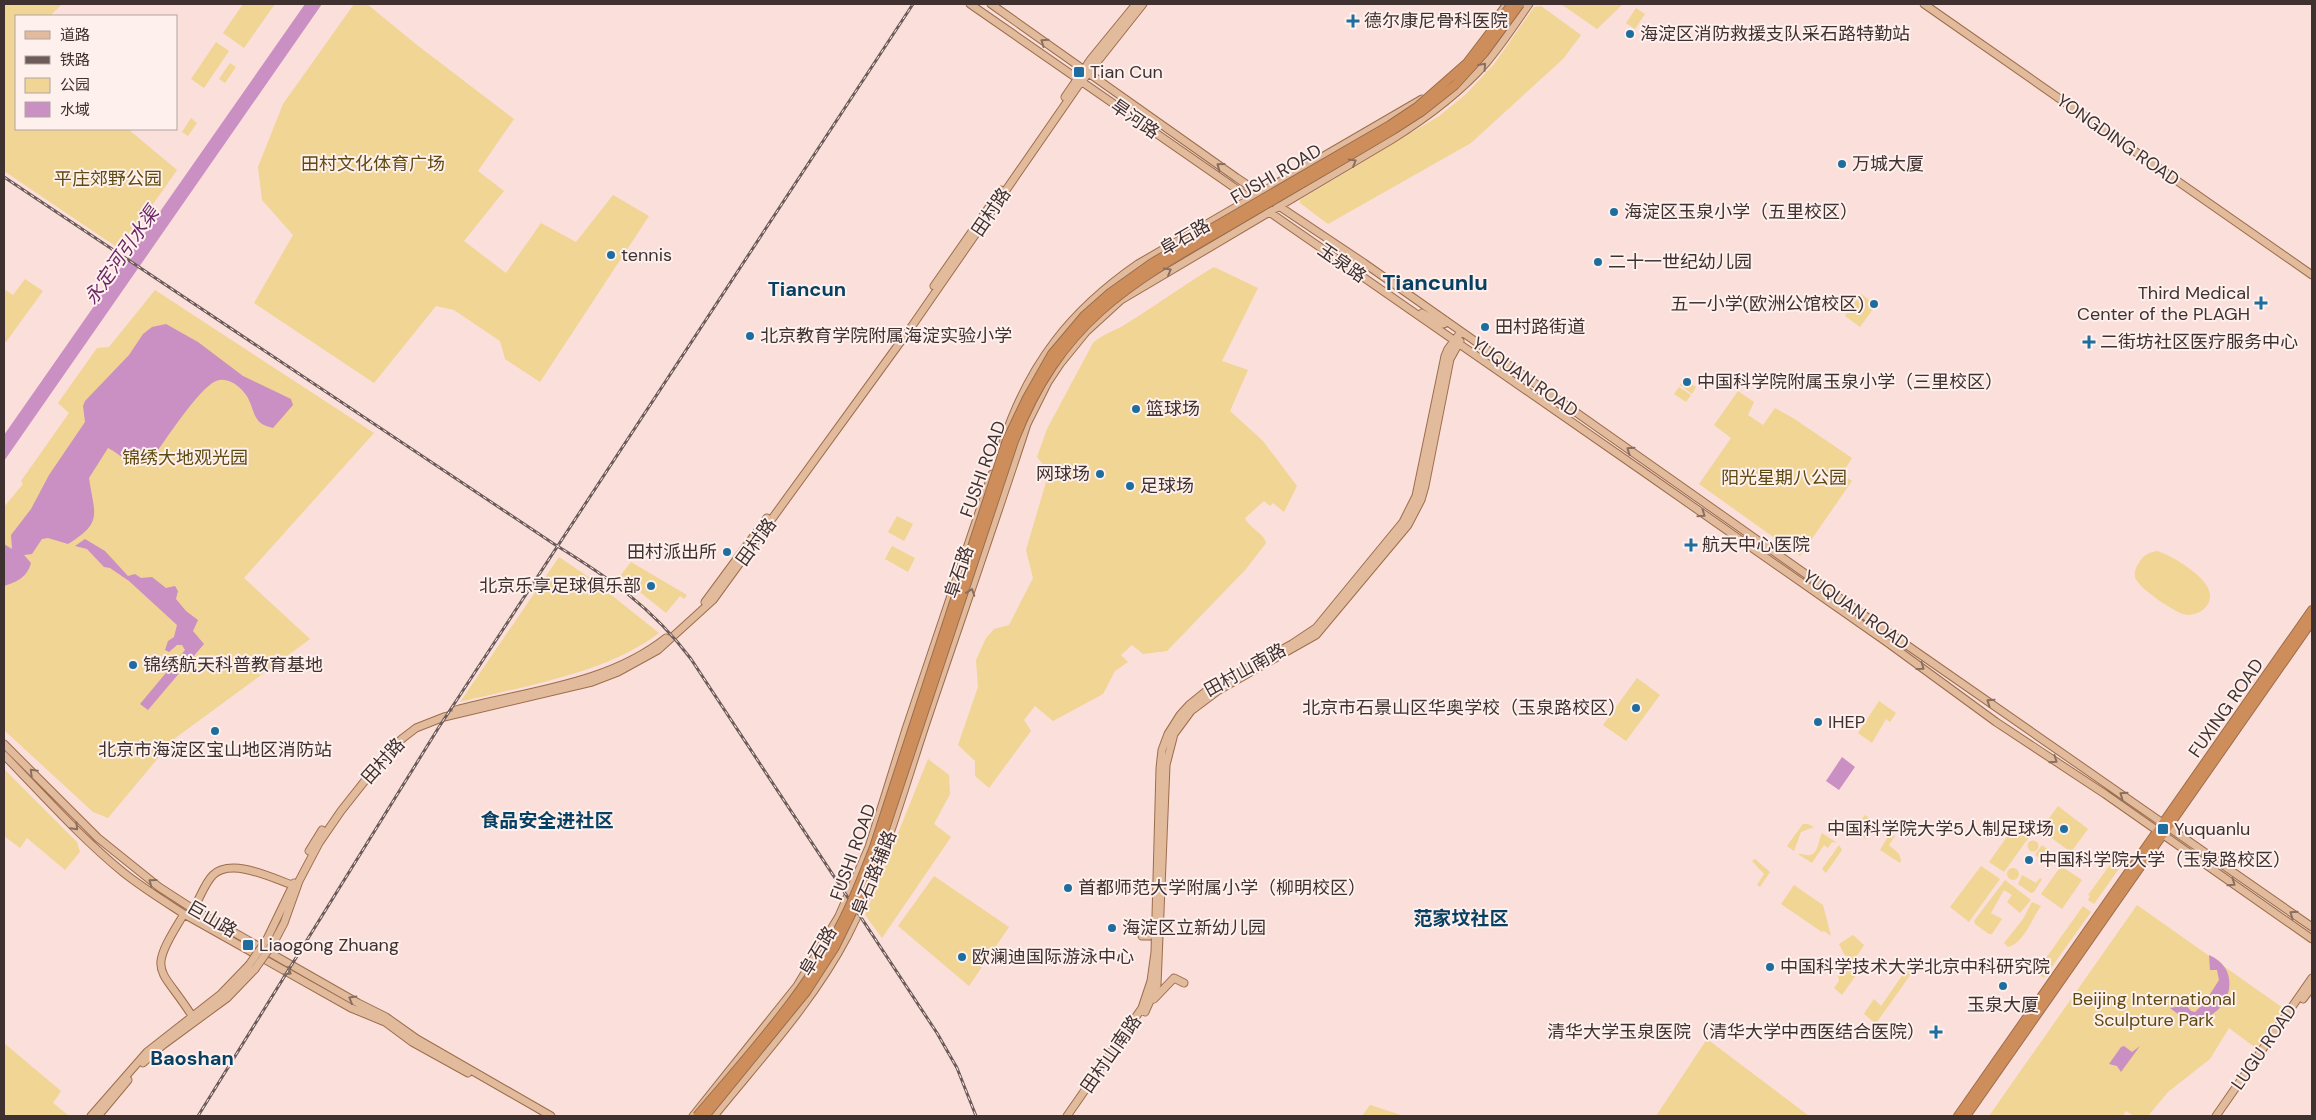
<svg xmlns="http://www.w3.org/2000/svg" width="2316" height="1120" viewBox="0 0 2316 1120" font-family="'DM Sans','Noto Sans SC',sans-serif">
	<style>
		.green { fill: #f0d594 }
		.water { fill: #ca8fc3 }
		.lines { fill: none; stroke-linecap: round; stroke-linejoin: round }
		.major-casing { stroke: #9c6d4c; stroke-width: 9 }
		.highway-casing { stroke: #9c6d4c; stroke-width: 10 }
		.major { stroke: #e2bb9d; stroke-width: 7 }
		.highway { stroke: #ce8e5b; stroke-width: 8 }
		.rail-casing { stroke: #6d5b59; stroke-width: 3 }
		.rail { stroke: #fef0ed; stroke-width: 1; stroke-dasharray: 4; stroke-linecap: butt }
		.major-bridge-casing { stroke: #9c6d4c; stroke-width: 9; stroke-linecap: butt }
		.highway-bridge-casing { stroke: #9c6d4c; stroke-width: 10; stroke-linecap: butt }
		.major-bridge { stroke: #e2bb9d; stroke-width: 7 }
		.highway-bridge { stroke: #ce8e5b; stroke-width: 8 }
		.oneway { stroke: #886f60 }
		.poi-dot { fill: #1e6d9f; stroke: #fef0ed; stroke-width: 2 }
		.labels { text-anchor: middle; stroke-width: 4; stroke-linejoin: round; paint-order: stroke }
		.poi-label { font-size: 18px; fill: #3f312f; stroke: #fef0ed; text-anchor: start }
		.street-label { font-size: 18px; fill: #3f312f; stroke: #fef0ed }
		.park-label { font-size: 18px; fill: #5f4b11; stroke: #fef0ed }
		.water-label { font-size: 19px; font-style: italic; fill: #6c2768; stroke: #fef0ed }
		.neighbourhood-label { font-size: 19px; font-weight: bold; fill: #074062; stroke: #fef0ed }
		.quarter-label { font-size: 20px; font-weight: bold; fill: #074062; stroke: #fef0ed }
		.district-label { font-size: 22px; font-weight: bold; fill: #074062; stroke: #fef0ed }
	</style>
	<rect width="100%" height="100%" fill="#fbdfda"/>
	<!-- green -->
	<path class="green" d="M 4,4 L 62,4 L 50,16 L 16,16 L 16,129 L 128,129 L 177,170 L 121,250 L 4,171 Z
		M 243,4 L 275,4 L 244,48 L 223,33 Z
		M 354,4 L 367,4 L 417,45 L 514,119 L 478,171 L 504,191 L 464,241 L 506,273 L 541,223 L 576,242 L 613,195 L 649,216 L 540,382 L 505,359 L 500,341 L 454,310 L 436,306 L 374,383 L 254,303 L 293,235 L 262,200 L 258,167 L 283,104 Z
		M 1561,4 L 1623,4 L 1597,29 Z
		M 1541,6 L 1581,35 L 1563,59 L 1471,143 L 1328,224 L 1300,203 L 1300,200 L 1439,116 L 1466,94 L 1494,64 L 1534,7 Z
		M 1636,8 L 1645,14 L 1635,29 L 1626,23 Z
		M 216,42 L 229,51 L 204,88 L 191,79 Z
		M 230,63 L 236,67 L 225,83 L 219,79 Z
		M 191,118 L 197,123 L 188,136 L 182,132 Z
		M 1214,267 L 1258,288 L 1222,361 L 1248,370 L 1230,411 L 1263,441 L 1297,486 L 1284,512 L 1273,503 L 1270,506 L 1264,501 L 1245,518 C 1249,528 1264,533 1266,543 L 1246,569 L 1167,651 L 1143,654 L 1132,645 L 1121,655 L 1128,662 L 1115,671 L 1103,694 L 1053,721 L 1035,706 L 1024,720 L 1031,731 L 989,788 L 975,776 L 975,761 L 958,745 L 978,687 L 976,660 L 986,638 L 994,629 L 1009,625 L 1033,578 L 1026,550 L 1049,472 L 1037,457 L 1047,429 L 1093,343 C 1107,331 1116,331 1129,322 C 1158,304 1185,284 1214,267 Z
		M 25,279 L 43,291 L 6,342 L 4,340 L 4,289 L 13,295 Z
		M 155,290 L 374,433 L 244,578 L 310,639 L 174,739 L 108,818 L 93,812 L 4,730 L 4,507 L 23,484 L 21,481 L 69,413 L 58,403 L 97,348 L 109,347 Z
		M 1861,294 L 1876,305 L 1860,327 L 1845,316 Z
		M 1684,379 L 1696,387 L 1692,394 L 1680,385 Z
		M 1679,387 L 1691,395 L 1686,402 L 1674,394 Z
		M 1738,391 L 1754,402 L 1748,415 L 1763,425 L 1775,408 L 1793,418 L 1852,458 L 1842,474 L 1852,481 L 1800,556 L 1699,484 L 1731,438 L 1714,425 Z
		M 897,516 L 913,524 L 904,541 L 888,532 Z
		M 892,546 L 915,558 L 908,572 L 885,559 Z
		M 2157,551 C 2171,555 2202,574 2208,588 C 2216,605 2198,618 2183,614 C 2173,611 2137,587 2135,577 C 2134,573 2136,566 2139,563 C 2143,555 2148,553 2157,551 Z
		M 559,557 L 590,578 L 659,633 C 607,673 524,686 460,702 Z
		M 631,562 L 687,595 L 684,599 L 680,596 L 666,613 L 620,576 Z
		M 1637,678 L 1660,695 L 1626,741 L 1603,725 Z
		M 1879,701 L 1896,713 L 1890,722 L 1886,719 L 1872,743 L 1858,733 Z
		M 928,759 L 949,775 L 950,794 L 934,824 L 951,837 L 882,938 L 865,915 Z
		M 4,769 L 77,842 L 80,852 L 65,870 L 27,838 L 20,848 L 4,836 Z
		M 2058,806 L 2088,829 L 2071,852 L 2040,830 Z
		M 1865,815 L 1877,824 L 1866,839 L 1853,831 Z
		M 1803,824 L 1808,824 L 1814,827 L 1801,832 L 1794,851 L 1787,846 Z
		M 2014,827 L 2029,837 L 2004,872 L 1989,862 Z
		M 1822,833 L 1837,843 L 1832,842 L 1828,848 L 1824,845 L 1812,863 L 1798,854 C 1801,853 1803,855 1806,855 C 1819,857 1818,840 1822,833 Z
		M 1890,833 L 1895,836 L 1889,845 L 1899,854 L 1901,860 L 1900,863 L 1880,850 Z
		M2027.5 846a5.5 5.5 0 1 1 11 0a5.5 5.5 0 1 1-11 0Z
		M 1839,845 L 1842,850 L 1826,873 L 1822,869 Z
		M 2042,845 L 2057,856 L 2048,870 L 2046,869 L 2050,862 L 2046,859 L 2044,861 L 2035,855 Z
		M 2115,858 L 2123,863 L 2094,904 L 2088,900 L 2090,896 L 2088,895 Z
		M 1755,859 L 1770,872 L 1760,887 L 1757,885 L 1764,874 L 1752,861 Z
		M 1981,866 L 2000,879 L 1969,922 L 1950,907 Z
		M 2061,866 L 2082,880 L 2062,909 L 2041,894 Z
		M2007 874a6 6 0 1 1 12 0a6 6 0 1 1-12 0Z
		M 2022,875 L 2036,883 L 2040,878 L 2042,879 L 2034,892 L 2031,893 L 2018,884 Z
		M 934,876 L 1009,927 L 969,986 L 898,926 Z
		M 2005,880 L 2031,900 L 2020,913 L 2007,902 L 2012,895 L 2004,890 L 1991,913 L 2002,919 L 1992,934 L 1989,934 L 1975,924 L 1974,921 Z
		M 1794,885 L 1823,905 L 1831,936 L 1824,931 L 1822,932 L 1781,904 Z
		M 2032,902 L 2041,906 C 2032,918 2024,943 2008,947 L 2004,943 L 2023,919 Z
		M 2137,905 L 2283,1008 L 2257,1049 L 2229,1028 L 2210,1059 L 2168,1092 L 2148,1116 L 2134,1116 L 2126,1111 L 2123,1116 L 1989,1116 Z
		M 2083,906 L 2091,912 L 2044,978 L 2036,972 Z
		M 1853,935 L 1864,945 L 1853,962 L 1844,954 L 1839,944 Z
		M 1915,957 L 1913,963 L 1916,967 L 1877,1022 L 1875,1023 L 1864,1014 L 1865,1012 L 1874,999 L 1881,1006 Z
		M 1845,965 L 1856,975 L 1842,995 L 1834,988 L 1839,981 L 1838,976 Z
		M 1707,1039 L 1809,1116 L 1656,1116 Z
		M 4,1043 L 61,1091 L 53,1103 L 69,1116 L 4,1116 Z
		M 1370,1105 L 1404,1116 L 1362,1116 Z"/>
	<!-- water -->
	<path class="water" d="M 305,4 L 322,4 L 4,461 L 4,435 Z
		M 166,324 L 198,342 L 243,376 L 291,399 L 293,405 L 273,428 C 253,424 256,414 248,398 C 242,388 229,376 216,381 C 199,388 164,442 152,459 C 132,473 126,457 108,448 L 89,478 C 94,514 104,522 68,544 L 48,538 L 42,539 L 32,554 L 24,555 L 31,563 C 27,578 16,582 4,586 L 4,544 L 12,549 L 11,535 L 31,509 L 49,475 L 85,422 L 83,406 L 85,401 L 129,355 L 143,334 L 152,327 Z
		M 85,539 L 105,551 L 128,576 L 135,574 L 141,578 L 152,577 L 166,588 L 175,586 L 178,591 L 176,599 L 186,611 L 198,620 L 193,631 L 204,644 L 148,710 L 140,704 L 185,650 L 182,645 L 177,645 L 169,652 L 165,650 L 168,641 L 174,637 L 177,625 L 129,581 L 110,568 L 104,567 L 87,549 L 75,546 Z
		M 1842,757 L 1855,767 L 1839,790 L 1826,781 Z
		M 2209,955 C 2256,975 2213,1046 2170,1008 L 2186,1005 L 2191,1011 L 2195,1012 L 2205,1002 L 2219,980 L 2217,970 L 2210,970 Z
		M 2124,1046 L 2132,1052 L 2140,1046 L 2121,1072 L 2117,1066 L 2109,1064 L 2121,1047 Z"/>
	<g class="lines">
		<defs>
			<path id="major" d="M 970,4 L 1648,475 L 1888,643 L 1996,722 L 2105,794 L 2312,939
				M 991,4 L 1237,178 L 1364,263 L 1888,632 L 2312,927
				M 1924,4 L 2312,275
				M 1498,16 L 1507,4
				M 1065,97 L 1091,59 L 1136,4
				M 934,286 L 1001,190
				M 1422,313 L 1441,324 L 1444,324 L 1445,320
				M 1003,442 C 1029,364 1070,311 1138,264 L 1422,99
				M 705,602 L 767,518
				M 456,710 C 526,691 607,685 666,638
				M 4,744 L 98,838 L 159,887 L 193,909 L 358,1003 L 386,1017 L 417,1039 L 551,1116
				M 4,755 C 43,795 81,838 124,873 C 143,888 164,901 184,914 L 351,1008 L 385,1022 L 412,1042 L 468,1073
				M 309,851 L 322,830
				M 193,909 C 200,899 204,884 213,875 C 232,857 274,879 295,886
				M 184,914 C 145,977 160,964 194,1019
				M 1142,936 L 1149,936 L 1154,930
				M 267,939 L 294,883
				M 274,942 L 284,923 L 299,881 L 319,843 L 341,811 L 390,749 L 403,738 L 416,728 L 444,717 L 592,682 L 618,672 L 658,650 L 713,600 L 912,326 L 1078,86 L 1143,4
				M 1154,999 L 1174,978 L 1184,983
				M 2303,999 L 2312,987
				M 1145,1012 L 1157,985 L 1166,765 L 1174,734 L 1191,711 L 1219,690 L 1316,635 L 1408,525 L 1421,500 L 1425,486 L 1450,359 L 1460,341
				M 143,1063 L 163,1045 L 227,998 L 255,969
				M 91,1116 L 147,1052 L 221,994 L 249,965
				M 98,1116 L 128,1080
				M 693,1116 L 797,986 L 839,916 L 869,847 L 906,729 L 992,474
				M 714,1116 C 760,1059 813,1002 847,937 C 883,867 903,791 928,717 C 961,619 995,522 1027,424 L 1048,382 L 1060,364 L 1086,332 L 1121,300 L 1391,140 C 1426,118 1459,94 1486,63 C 1502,44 1515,24 1529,4
				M 1067,1116 L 1142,1008 L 1151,981 L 1155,952 L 1160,768 L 1162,750 L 1168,734 L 1180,715 L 1189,705 L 1210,688 L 1292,644 L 1316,628 L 1403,522 L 1416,496 L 1445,356 L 1448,349 L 1461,332
				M 2216,1116 L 2312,978"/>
			<path id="highway" d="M 1958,1116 L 2312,610
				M 1966,1116 L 2312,621"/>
		</defs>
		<!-- major casing -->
		<use href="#major" class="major-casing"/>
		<!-- highway casing -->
		<use href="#highway" class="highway-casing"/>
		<!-- major -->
		<use href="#major" class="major"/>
		<!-- highway -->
		<use href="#highway" class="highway"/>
		<defs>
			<path id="rail" d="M 4,177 L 554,544 C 608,577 652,607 691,659 L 937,1033 L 957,1068 L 976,1116
				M 198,1116 L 439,727 L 913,4"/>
		</defs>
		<!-- rail casing -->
		<use href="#rail" class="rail-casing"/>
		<!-- rail -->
		<use href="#rail" class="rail"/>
		<defs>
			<path id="major-bridge" d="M 249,965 L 267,939
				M 255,969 L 274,942"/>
			<path id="highway-bridge" d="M 697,1116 C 749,1055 804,995 841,924 C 854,899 864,873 874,847 L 1007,440 L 1027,398 L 1052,354 L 1084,316 L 1110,293 L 1152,263 L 1390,125 L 1417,107 L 1467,63 L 1512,4
				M 705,1116 L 806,992 L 835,947 L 868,880 L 1014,441 C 1061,320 1130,283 1236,222 C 1289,191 1341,161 1393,130 L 1421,112 L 1455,85 L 1484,53 L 1520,4"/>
		</defs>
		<!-- major-bridge casing -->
		<use href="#major-bridge" class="major-bridge-casing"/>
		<!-- highway-bridge casing -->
		<use href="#highway-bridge" class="highway-bridge-casing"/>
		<!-- major-bridge -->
		<use href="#major-bridge" class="major-bridge"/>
		<!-- highway-bridge -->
		<use href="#highway-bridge" class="highway-bridge"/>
	</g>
	<!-- one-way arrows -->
	<defs><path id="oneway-chevron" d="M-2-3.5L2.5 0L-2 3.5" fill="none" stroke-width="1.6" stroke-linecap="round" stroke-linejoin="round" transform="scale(1.25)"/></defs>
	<g class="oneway">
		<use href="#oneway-chevron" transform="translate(1044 42) rotate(-145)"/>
		<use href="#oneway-chevron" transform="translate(1483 66) rotate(-48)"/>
		<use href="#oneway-chevron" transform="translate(1353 162) rotate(-30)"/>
		<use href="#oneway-chevron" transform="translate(1220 166) rotate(-144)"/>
		<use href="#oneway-chevron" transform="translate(1168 271) rotate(-30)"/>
		<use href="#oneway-chevron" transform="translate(1630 450) rotate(-145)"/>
		<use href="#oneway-chevron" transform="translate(1702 514) rotate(35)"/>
		<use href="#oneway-chevron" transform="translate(971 592) rotate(-71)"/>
		<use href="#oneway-chevron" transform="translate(1921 667) rotate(36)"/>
		<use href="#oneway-chevron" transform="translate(1990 702) rotate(-145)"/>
		<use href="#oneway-chevron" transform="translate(2054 760) rotate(35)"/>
		<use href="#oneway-chevron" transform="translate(33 772) rotate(-135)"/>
		<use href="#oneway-chevron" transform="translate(2123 795) rotate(-145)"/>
		<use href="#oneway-chevron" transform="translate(75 827) rotate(45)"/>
		<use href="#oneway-chevron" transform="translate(152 882) rotate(-144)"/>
		<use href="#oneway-chevron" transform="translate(2232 883) rotate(35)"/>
		<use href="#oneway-chevron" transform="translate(2293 914) rotate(-145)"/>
		<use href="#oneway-chevron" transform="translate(288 972) rotate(30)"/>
		<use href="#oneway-chevron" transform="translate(352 999) rotate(-150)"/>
	</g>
	<!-- markers -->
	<g class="poi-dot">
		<path d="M1350.5 13.5h5v5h5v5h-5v5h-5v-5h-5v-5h5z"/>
		<circle cx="1630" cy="34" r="5"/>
		<rect x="1073" y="66" width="12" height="12" rx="2.5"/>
		<circle cx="1842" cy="164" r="5"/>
		<circle cx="1614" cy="212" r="5"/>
		<circle cx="611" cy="255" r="5"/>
		<circle cx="1598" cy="262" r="5"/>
		<path d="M2258.5 295.5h5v5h5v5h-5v5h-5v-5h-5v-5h5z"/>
		<circle cx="1874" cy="304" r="5"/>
		<circle cx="1485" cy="327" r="5"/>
		<circle cx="750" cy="336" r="5"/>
		<path d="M2086.5 334.5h5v5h5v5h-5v5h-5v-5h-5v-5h5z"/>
		<circle cx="1687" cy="382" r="5"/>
		<circle cx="1136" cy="409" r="5"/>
		<circle cx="1100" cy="474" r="5"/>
		<circle cx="1130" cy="486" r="5"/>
		<path d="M1688.5 537.5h5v5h5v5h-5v5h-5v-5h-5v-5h5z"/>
		<circle cx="727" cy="552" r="5"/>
		<circle cx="651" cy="586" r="5"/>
		<circle cx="133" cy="665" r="5"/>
		<circle cx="1636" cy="708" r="5"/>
		<circle cx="1818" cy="722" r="5"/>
		<circle cx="215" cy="731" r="5"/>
		<circle cx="2064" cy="829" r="5"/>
		<rect x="2157" y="823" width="12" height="12" rx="2.5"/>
		<circle cx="2029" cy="860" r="5"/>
		<circle cx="1068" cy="888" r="5"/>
		<circle cx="1112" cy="928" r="5"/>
		<rect x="242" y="939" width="12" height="12" rx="2.5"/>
		<circle cx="962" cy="957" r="5"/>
		<circle cx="1770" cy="967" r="5"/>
		<circle cx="2003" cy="986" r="5"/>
		<path d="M1933.5 1024.5h5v5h5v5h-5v5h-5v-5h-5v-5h5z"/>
	</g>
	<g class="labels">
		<!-- poi labels -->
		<g class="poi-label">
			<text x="1364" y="27">德尔康尼骨科医院</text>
			<text x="1640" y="40">海淀区消防救援支队采石路特勤站</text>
			<text x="1090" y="78">Tian Cun</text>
			<text x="1852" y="170">万城大厦</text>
			<text x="1624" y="218">海淀区玉泉小学（五里校区）</text>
			<text x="621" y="261">tennis</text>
			<text x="1608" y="268">二十一世纪幼儿园</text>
			<text x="2250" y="299" text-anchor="end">Third Medical<tspan x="2250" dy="21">Center of the PLAGH</tspan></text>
			<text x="1864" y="310" text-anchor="end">五一小学(欧洲公馆校区)</text>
			<text x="1495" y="333">田村路街道</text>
			<text x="760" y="342">北京教育学院附属海淀实验小学</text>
			<text x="2100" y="348">二街坊社区医疗服务中心</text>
			<text x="1697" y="388">中国科学院附属玉泉小学（三里校区）</text>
			<text x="1146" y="415">篮球场</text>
			<text x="1090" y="480" text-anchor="end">网球场</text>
			<text x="1140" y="492">足球场</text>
			<text x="1702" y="551">航天中心医院</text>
			<text x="717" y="558" text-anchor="end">田村派出所</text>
			<text x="641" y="592" text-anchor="end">北京乐享足球俱乐部</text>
			<text x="143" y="671">锦绣航天科普教育基地</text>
			<text x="1626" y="714" text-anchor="end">北京市石景山区华奥学校（玉泉路校区）</text>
			<text x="1828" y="728">IHEP</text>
			<text x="215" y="756" text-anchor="middle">北京市海淀区宝山地区消防站</text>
			<text x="2054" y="835" text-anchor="end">中国科学院大学5人制足球场</text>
			<text x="2174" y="835">Yuquanlu</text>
			<text x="2039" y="866">中国科学院大学（玉泉路校区）</text>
			<text x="1078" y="894">首都师范大学附属小学（柳明校区）</text>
			<text x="1122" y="934">海淀区立新幼儿园</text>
			<text x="259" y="951">Liaogong Zhuang</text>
			<text x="972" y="963">欧澜迪国际游泳中心</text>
			<text x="1780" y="973">中国科学技术大学北京中科研究院</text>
			<text x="2003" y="1011" text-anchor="middle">玉泉大厦</text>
			<text x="1925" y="1038" text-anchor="end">清华大学玉泉医院（清华大学中西医结合医院）</text>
		</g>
		<!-- street labels -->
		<g class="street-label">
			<text transform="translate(1135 119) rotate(35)" y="6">旱河路</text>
			<text transform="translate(2118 140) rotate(35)" y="6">YONGDING ROAD</text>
			<text transform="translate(1276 174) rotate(-30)" y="6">FUSHI ROAD</text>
			<text transform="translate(991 212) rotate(-56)" y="6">田村路</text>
			<text transform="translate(1185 237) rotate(-30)" y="6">阜石路</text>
			<text transform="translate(1342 263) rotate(35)" y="6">玉泉路</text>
			<text transform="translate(1525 377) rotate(35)" y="6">YUQUAN ROAD</text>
			<text transform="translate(983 469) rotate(-70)" y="6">FUSHI ROAD</text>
			<text transform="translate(756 542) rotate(-54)" y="6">田村路</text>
			<text transform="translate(959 572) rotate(-71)" y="6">阜石路</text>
			<text transform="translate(1856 610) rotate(35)" y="6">YUQUAN ROAD</text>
			<text transform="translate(1245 670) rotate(-29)" y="6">田村山南路</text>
			<text transform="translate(2226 708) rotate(-55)" y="6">FUXING ROAD</text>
			<text transform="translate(383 761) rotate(-48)" y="6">田村路</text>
			<text transform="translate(853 852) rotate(-70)" y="6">FUSHI ROAD</text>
			<text transform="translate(874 873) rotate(-68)" y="6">阜石路辅路</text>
			<text transform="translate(212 919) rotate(30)" y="6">巨山路</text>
			<text transform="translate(818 951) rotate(-59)" y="6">阜石路</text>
			<text transform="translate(2264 1047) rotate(-55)" y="6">LUGU ROAD</text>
			<text transform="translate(1111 1054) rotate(-55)" y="6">田村山南路</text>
		</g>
		<!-- park labels -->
		<g class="park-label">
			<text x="373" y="170">田村文化体育广场</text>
			<text x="108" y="185">平庄郊野公园</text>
			<text x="185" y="464">锦绣大地观光园</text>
			<text x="1784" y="484">阳光星期八公园</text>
			<text x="2154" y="1005">Beijing International<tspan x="2154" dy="21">Sculpture Park</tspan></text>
		</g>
		<!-- water labels -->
		<g class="water-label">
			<text transform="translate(121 255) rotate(-55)" y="7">永定河引水渠</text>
		</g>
		<!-- neighbourhood labels -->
		<g class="neighbourhood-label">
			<text x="547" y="827">食品安全进社区</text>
			<text x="1461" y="925">范家坟社区</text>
		</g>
		<!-- quarter labels -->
		<g class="quarter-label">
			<text x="807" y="296">Tiancun</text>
			<text x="192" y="1065">Baoshan</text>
		</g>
		<!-- district labels -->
		<g class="district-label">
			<text x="1435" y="290">Tiancunlu</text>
		</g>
	</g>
	<!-- border -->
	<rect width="2316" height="1120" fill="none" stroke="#3f312f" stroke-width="10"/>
	<!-- legend -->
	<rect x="15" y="15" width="162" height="115" fill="#fef0ed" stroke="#b2a4a1"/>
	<rect x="25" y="31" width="25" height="8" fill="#e2bb9d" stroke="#b2a4a1"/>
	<text x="60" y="40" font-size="15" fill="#3f312f">道路</text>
	<rect x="25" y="56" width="25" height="8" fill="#6d5b59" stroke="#b2a4a1"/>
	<text x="60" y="65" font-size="15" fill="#3f312f">铁路</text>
	<rect x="25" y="78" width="25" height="15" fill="#f0d594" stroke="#b2a4a1"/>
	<text x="60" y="90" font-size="15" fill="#3f312f">公园</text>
	<rect x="25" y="102" width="25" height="15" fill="#ca8fc3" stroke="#b2a4a1"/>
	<text x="60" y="115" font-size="15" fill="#3f312f">水域</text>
</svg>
